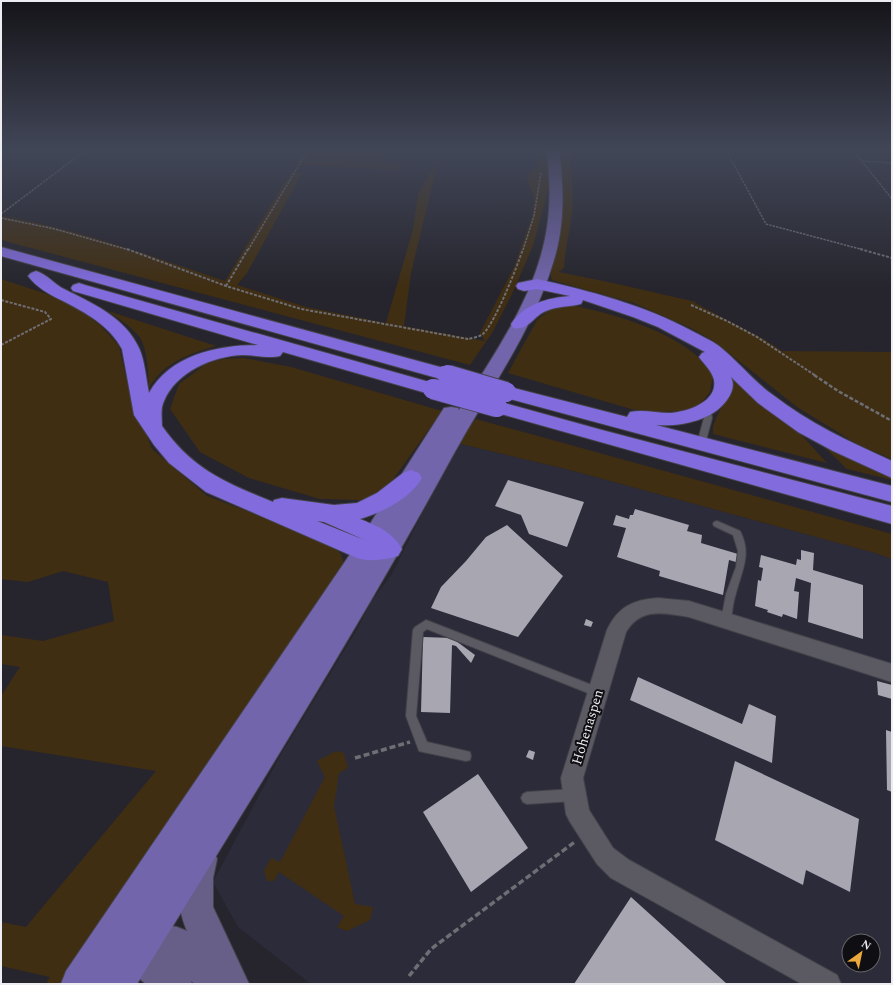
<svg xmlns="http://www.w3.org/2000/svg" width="893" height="985" viewBox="0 0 893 985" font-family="Spectral,serif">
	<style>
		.built { fill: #2c2b39; fill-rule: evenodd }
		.green { fill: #402e12 }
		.building { fill: #a8a7b1 }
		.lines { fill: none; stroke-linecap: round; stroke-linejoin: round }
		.lane-casing { stroke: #44434a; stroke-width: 2 }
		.street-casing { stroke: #44434a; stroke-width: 2 }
		.secondary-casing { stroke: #44434a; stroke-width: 2 }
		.primary-casing { stroke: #44434a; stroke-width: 2 }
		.highway-casing { stroke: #44434a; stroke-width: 2 }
		.path-far3 { stroke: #6e6e75; stroke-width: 1.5; stroke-dasharray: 2.5 1; stroke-linecap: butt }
		.path-far2 { stroke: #6e6e75; stroke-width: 2; stroke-dasharray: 3 1.5; stroke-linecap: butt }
		.path-far1 { stroke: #6e6e75; stroke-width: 2.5; stroke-dasharray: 4 2; stroke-linecap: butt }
		.path { stroke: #6e6e75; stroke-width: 3.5; stroke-dasharray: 6 3; stroke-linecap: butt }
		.lane { fill: #5b5a63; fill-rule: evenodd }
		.street { fill: #5b5a63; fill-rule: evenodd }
		.secondary { fill: #675f88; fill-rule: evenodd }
		.primary { fill: #7265ac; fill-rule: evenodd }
		.highway { fill: #826cdd; fill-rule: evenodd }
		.highway-bridge-far1-casing { stroke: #44434a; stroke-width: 18; stroke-linecap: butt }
		.highway-bridge-casing { stroke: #44434a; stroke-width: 22; stroke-linecap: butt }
		.highway-bridge-far1 { stroke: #826cdd; stroke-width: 16 }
		.highway-bridge { stroke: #826cdd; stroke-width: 20 }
		.labels { text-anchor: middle; stroke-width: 4; stroke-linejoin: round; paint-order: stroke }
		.near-street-label { font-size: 14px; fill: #ececf1; stroke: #0f0e12 }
	</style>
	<rect width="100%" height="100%" fill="#26252d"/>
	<!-- built -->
	<path class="built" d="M 457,443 L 566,469 L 875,553 L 892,559 L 892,984 L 311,984 L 238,927 L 213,882 L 280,756 L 356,631 L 371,602 L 392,574 ZM 849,941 L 873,941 L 873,965 L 849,965 Z"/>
	<!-- green -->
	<path class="green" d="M 304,150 L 387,150 L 383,163 L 402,164 L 400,170 L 295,165 Z
		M 537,150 L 549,151 L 551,173 L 548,190 L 533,246 L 511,296 L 492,333 L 470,365 L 1,240 L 1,216 C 78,229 151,256 225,281 L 291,172 L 302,173 L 247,273 L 237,285 L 306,307 L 386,323 L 413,229 L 418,194 L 435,165 L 437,166 L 411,273 L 404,326 L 485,341 L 480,333 L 514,267 L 532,217 L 534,197 L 527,179 L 529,173 L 538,165 Z
		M 559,150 L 568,150 C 572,167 574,195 572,212 C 570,231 565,249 564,268 L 559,272 L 613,283 L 696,302 L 695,303 L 762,338 L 782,351 L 892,352 L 892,459 L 857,444 L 797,407 L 715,342 L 693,329 L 634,303 L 552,280 L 550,272 L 559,240 L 563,214 Z
		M 1,279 L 47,294 L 78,308 L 101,326 L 119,346 L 129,392 L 152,449 L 207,496 L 305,533 L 332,545 L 341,554 L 344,564 L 338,580 L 64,984 L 46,984 L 50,977 L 1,966 L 1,922 L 26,927 L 156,771 L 1,746 L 1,696 L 20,667 L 1,664 L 1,635 L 43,641 L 114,621 L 108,582 L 63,571 L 28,582 L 1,579 Z
		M 571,305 C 610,313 667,329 697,356 C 703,362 708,369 713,375 L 710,392 L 701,403 L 684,411 L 655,412 L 631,409 L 508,373 L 537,320 L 553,307 Z
		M 108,311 L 216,346 C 189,354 164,362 149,388 C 148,372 148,348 138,335 C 130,326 118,318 108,311 Z
		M 244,358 L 291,367 L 442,411 L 389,485 L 362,500 L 320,499 L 249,478 L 200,452 L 170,409 L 179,384 L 206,364 L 223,359 Z
		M 720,363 L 786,418 L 827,463 L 713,434 L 713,427 L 716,418 L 725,401 Z
		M 476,419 L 892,534 L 892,559 L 875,553 L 566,469 L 457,443 Z
		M 818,441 L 892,474 L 892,480 L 847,469 Z
		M 336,751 L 344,753 L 348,768 L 339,773 L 334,806 L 355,904 L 373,907 L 370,920 L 347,931 L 337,927 L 344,916 L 279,872 L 274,881 L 267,881 L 264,871 L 271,858 L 280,862 L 325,777 L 317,761 Z"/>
	<!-- building -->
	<path class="building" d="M 508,480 L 584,502 L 567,547 L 529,534 L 521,515 L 495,506 Z
		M 635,509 L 689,525 L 687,531 L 702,535 L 701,543 L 738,554 L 736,562 L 729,560 L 723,595 L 659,576 L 660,571 L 617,557 L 626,528 L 613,525 L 616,515 L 629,519 L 630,515 L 633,515 Z
		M 507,525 L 563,576 L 518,637 L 431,608 L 441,587 L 466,561 L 486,537 Z
		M 801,550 L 814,553 L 813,570 L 863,585 L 863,639 L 808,622 L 811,583 L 796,578 L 794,591 L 799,592 L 797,619 L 783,614 L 782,617 L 767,612 L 768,610 L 755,606 L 758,580 L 761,581 L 763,568 L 759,567 L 761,555 L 796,565 L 797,559 L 801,560 Z
		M 586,619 L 593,622 L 591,627 L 584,625 Z
		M 423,637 L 452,638 L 475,655 L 471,663 L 456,646 L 452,645 L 450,713 L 421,712 Z
		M 638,677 L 742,724 L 749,704 L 776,716 L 772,763 L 630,700 Z
		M 877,681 L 892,685 L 892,699 L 878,695 Z
		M 886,730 L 892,732 L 892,792 L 887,790 Z
		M 529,750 L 535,752 L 533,760 L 526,757 Z
		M 735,761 L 859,819 L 850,892 L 806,870 L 803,885 L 715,840 Z
		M 478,774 L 528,848 L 471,892 L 423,812 Z
		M 631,897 L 727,984 L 574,984 Z"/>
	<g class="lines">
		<defs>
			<path id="lane" d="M 704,408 L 710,408 L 712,418 L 705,444 L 701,447 L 697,444 L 704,418 L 703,410 Z
				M 717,521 L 740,531 C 752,554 742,570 736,593 C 733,602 732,612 731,621 L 729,624 L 726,625 L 723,624 L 721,621 L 726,594 L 736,567 L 738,551 L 733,535 L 714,526 L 713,524 L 714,522 Z
				M 426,620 L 602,689 L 603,692 L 602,695 L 598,697 L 427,629 L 423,632 L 416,716 L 427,742 L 466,751 L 470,752 L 471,756 L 470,760 L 466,761 L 423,752 L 419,751 L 406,716 L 413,630 L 415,627 Z
				M 574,789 L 578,791 L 580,795 L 578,799 L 574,801 L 527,804 L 523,802 L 521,798 L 523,794 L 527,792 Z"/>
			<path id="street" d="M 658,598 L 689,601 L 892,664 L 892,682 L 689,617 C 664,613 641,607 626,632 L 583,778 L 589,810 L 613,848 L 629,860 L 837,975 L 841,984 L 802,984 L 611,878 L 597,864 L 570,822 L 566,814 L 561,778 L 607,630 C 618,607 632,600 658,598 Z"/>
			<path id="secondary" d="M 200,842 L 212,847 L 217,859 L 213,878 L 213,907 L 249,984 L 195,984 L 191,981 L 192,984 L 146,984 L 141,980 L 132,965 L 120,961 L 115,948 L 118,940 L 117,938 L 122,925 L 135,920 L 148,927 L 158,924 L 177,927 L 187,931 C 175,902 176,877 188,847 Z"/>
			<path id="primary" d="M 547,150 L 559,150 C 564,188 565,226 553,263 C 532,333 487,393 452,457 C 354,637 244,810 137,984 L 61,984 L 66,971 L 357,544 L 444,408 L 451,407 L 458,408 L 459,410 C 496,352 540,290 548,220 C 551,196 549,173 547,150 Z"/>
			<path id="highway" d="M 1,247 L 451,370 L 453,374 L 451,378 L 444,380 L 437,378 L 1,256 Z
				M 36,271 C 47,274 54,284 64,289 C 92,303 125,317 139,348 C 145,361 146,379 149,393 C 170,355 218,345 258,345 L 73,291 L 71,288 L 73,285 L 79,283 L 85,285 L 440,385 L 442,389 L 440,393 L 433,395 L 283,352 L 280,356 C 269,359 255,355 243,355 C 213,356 176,372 164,401 C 160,409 162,418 162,426 C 192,469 226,483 273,502 L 274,500 L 282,498 L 334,505 L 357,503 L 377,493 L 403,473 L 411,470 L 419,473 L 422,478 C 410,499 383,512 360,519 C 377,526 393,532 402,549 L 398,556 C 385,560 370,562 357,558 L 206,492 L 169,463 L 154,445 L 134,415 L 122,349 C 109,325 86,313 63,301 C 50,295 37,288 28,276 L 31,273 ZM 317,521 L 324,522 L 367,541 Z
				M 537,279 C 590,291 644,305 692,331 C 701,336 711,340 719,346 C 738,361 753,381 773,395 C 809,423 850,442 892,461 L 892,478 L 833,451 L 798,432 L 758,403 L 731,377 C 734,383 733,390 730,395 C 717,420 682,427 656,425 L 892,486 L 892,502 L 499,396 L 497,392 L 499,388 L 506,386 L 627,417 L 630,412 C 643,409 656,413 670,413 C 687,412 718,402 714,380 C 712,371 704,364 699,357 L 702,353 L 705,352 L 658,327 L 633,317 L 583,300 L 581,304 C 569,307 557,306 546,311 C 533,316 529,331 513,328 L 511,324 C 524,304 547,298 570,296 L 537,289 L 524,291 L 518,289 L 516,286 L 518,283 Z
				M 497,401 L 602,430 L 892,506 L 892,524 L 490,411 L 487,407 L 490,403 Z"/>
		</defs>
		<!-- lane casing -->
		<use href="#lane" class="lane-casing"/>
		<!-- street casing -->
		<use href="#street" class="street-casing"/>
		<!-- secondary casing -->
		<use href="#secondary" class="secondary-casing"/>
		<!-- primary casing -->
		<use href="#primary" class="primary-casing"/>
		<!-- highway casing -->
		<use href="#highway" class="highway-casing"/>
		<!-- path-far3 -->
		<path class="path-far3" d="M 726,150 L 766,224 L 864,250
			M 853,150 L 892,199
			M 861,161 L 892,163
			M 1,214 L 86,150
			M 1,218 L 55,229 L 129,250
			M 248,250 L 308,150
			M 523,250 L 534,216 L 541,172"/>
		<!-- path-far2 -->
		<path class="path-far2" d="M 127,249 L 226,286 L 301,309 L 468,339 C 472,338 479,337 483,334 C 495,323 517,267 523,249
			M 860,249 L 892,258
			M 226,286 L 248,249
			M 1,300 L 45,312 L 51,319 L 1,345
			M 691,305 L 727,321 L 757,337 L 816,376"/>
		<!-- path-far1 -->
		<path class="path-far1" d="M 814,375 L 838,391 L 892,421"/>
		<!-- path -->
		<path class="path" d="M 355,758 L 410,742
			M 409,976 L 431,949 L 576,841"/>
		<!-- lane -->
		<use href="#lane" class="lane"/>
		<!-- street -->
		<use href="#street" class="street"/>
		<!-- secondary -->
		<use href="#secondary" class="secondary"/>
		<!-- primary -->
		<use href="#primary" class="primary"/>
		<!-- highway -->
		<use href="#highway" class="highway"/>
		<defs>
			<path id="highway-bridge-far1" d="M 444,374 L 452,376"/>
			<path id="highway-bridge" d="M 448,375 L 506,392
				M 433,389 L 497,407"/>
		</defs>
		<!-- highway-bridge-far1 casing -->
		<use href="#highway-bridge-far1" class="highway-bridge-far1-casing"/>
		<!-- highway-bridge casing -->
		<use href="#highway-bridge" class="highway-bridge-casing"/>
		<!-- highway-bridge-far1 -->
		<use href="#highway-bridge-far1" class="highway-bridge-far1"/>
		<!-- highway-bridge -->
		<use href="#highway-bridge" class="highway-bridge"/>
	</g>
	<!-- sky -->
	<linearGradient id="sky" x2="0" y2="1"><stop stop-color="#151419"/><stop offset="0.52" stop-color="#414657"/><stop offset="1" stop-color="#414657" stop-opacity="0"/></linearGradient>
	<rect width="893" height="288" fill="url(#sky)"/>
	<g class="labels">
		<!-- near-street labels -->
		<g class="near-street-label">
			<text transform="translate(587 727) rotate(-73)" y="5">Hohenaspen</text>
		</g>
	</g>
	<!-- border -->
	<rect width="893" height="985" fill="none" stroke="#ececf1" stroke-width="4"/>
	<!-- north arrow -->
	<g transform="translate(861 953) rotate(33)"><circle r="19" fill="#0f0e12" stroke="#67676b"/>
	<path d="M0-3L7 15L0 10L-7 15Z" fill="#eca93b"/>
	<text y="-6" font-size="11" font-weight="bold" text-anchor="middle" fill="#ececf1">N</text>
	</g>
</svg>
